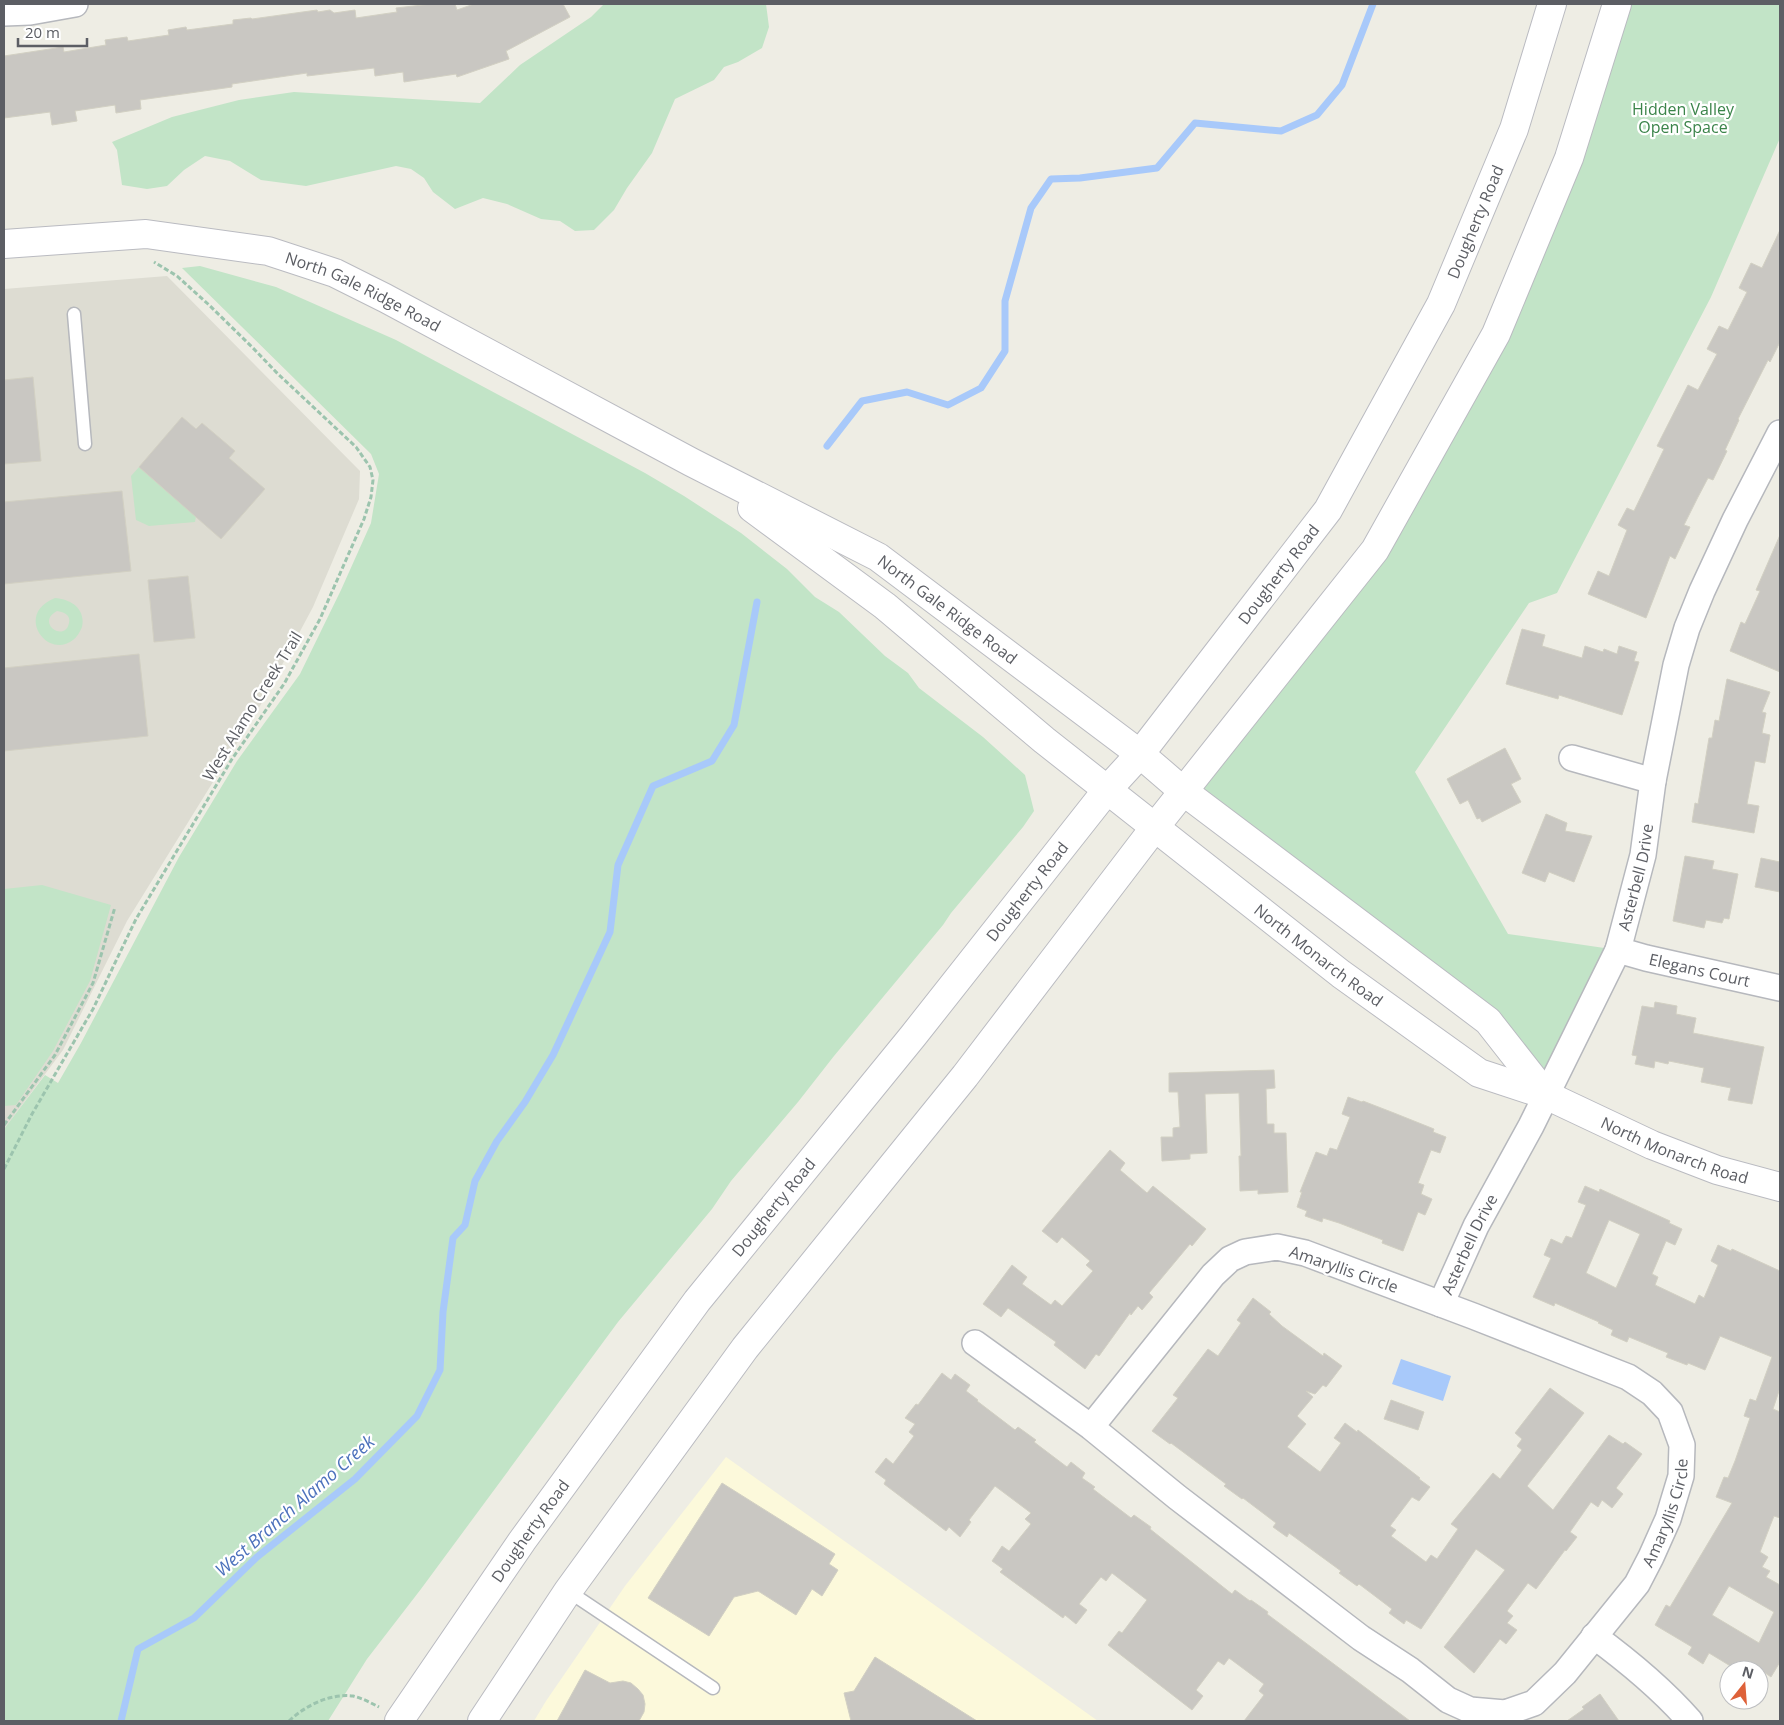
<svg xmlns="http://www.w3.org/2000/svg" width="1784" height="1725" viewBox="0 0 1784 1725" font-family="'Open Sans',sans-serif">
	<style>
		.commercial { fill: #fcf9db }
		.education { fill: #dddcd2 }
		.green { fill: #c2e4c7; fill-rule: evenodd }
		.water { fill: #a8c9fa }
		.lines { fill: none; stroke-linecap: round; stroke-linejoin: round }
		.stream { stroke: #a8c9fa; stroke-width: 7 }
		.building { fill: #c9c7c2; stroke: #d2d0c3; fill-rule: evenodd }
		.lane-casing { stroke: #b6b8bd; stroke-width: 15 }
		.street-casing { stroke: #b6b8bd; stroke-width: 28 }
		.secondary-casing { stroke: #babbc1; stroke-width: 30 }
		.path { stroke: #9cc4ae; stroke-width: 3; stroke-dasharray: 5 2.5; stroke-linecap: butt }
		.lane { stroke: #fff; stroke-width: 12 }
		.street { stroke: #fff; stroke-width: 25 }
		.secondary { stroke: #fff; stroke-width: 28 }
		.labels { text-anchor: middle; stroke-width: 4.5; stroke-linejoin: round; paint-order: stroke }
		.park-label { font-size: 16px; fill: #3b844a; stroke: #fff }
		.street-label { font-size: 16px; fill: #5c5e64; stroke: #fff }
		.water-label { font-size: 18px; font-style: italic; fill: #4c71bc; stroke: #fff }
	</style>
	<rect width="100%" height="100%" fill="#eeede4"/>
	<!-- commercial -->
	<path class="commercial" d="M 726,1457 L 1098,1721 L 534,1721 L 546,1701 L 625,1586 Z"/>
	<!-- education -->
	<path class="education" d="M 167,276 L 360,471 L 359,499 L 313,607 L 260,706 L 127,921 L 63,1050 L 4,1129 L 4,289 Z"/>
	<!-- green -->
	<path class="green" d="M 604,4 L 766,4 L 769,27 L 762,48 L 738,62 L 724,67 L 714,80 L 675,99 L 652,153 L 627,188 L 614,210 L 594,230 L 575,231 L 560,221 L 541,219 L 507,204 L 483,198 L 455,209 L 433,192 L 424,178 L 411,169 L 396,166 L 306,186 L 261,180 L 230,161 L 205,156 L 184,170 L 167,186 L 147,189 L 122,185 L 117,150 L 112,142 L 172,117 L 239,100 L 294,92 L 480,103 L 520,65 L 591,17 Z
		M 1617,4 L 1780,4 L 1780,138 L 1711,297 L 1557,593 L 1529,603 L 1415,772 L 1508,934 L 1618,950 L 1546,1095 L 1488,1021 L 1183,791 L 1375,550 L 1496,334 Z
		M 200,266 L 276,287 L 396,340 L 645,473 L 684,496 L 741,533 L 787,569 L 815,597 L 839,612 L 885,656 L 908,673 L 919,688 L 983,737 L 1025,775 L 1034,811 L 1023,827 L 951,913 L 943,925 L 834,1056 L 798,1102 L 731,1181 L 712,1209 L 618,1322 L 421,1589 L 367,1659 L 328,1721 L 4,1721 L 4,1129 L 45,1075 L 58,1083 L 81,1043 L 179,857 L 237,761 L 300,674 L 341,590 L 371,523 L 379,474 L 371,454 L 182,268 Z
		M 139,467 L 196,516 L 195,522 L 149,526 L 136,520 L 131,476 Z
		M 55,598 C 71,599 86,609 82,627 C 80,632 77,637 73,640 C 47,660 14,614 55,598 ZM 57,611 C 64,612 71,615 69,623 C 65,643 35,623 57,611 Z
		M 42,885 L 111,905 L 90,981 L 53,1051 L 16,1105 L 4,1106 L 4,889 Z"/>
	<!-- water -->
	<path class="water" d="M 1401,1359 L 1451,1376 L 1443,1401 L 1392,1384 Z"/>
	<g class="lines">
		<!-- stream -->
		<path class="stream" d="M 827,446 L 862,401 L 907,392 L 948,405 L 981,388 L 1005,351 L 1005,301 L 1031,208 L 1051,179 L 1080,178 L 1157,168 L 1195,123 L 1281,131 L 1317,115 L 1342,85 L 1373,4
			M 121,1721 L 138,1649 L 194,1618 L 257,1557 L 355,1479 L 417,1416 L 440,1370 L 443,1312 L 453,1238 L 465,1225 L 475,1181 L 497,1141 L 525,1102 L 553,1055 L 610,932 L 618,865 L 653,786 L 712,761 L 734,725 L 757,602"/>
	</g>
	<!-- building -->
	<path class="building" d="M 431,4 L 455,4 L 457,10 L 474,4 L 563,4 L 570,17 L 506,51 L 509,59 L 457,77 L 456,74 L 404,82 L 403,72 L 375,76 L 374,68 L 307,76 L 307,73 L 232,84 L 232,87 L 140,100 L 141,109 L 116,113 L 115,105 L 75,111 L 77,121 L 52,125 L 50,112 L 4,118 L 4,56 L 63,47 L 64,52 L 106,45 L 105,40 L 127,37 L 128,41 L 169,35 L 168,30 L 186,27 L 187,30 L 233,24 L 233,20 L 251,18 L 252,19 L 317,10 L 318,12 L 330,10 L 334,13 L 355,10 L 356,18 L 397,12 L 396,8 Z
		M 1780,230 L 1780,342 L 1770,362 L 1768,360 L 1738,419 L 1739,420 L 1725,450 L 1727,451 L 1713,480 L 1708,478 L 1698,497 L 1684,525 L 1690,527 L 1675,559 L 1670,556 L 1646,618 L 1588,594 L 1598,571 L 1609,576 L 1627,530 L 1618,525 L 1627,508 L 1634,511 L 1664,449 L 1657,446 L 1688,385 L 1698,390 L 1717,354 L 1707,349 L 1719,326 L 1728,330 L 1747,292 L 1739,288 L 1751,263 L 1762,268 Z
		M 33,377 L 41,461 L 4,464 L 4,380 Z
		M 182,417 L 196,429 L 202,423 L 235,451 L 229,458 L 265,489 L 221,539 L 139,467 Z
		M 122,491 L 131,571 L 4,584 L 4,502 Z
		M 1780,535 L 1780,672 L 1730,651 L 1741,622 L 1745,624 L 1760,591 L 1756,590 Z
		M 188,576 L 195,638 L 154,642 L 148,580 Z
		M 1522,629 L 1545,635 L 1542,646 L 1582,658 L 1585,646 L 1603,652 L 1604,649 L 1617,654 L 1619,646 L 1637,652 L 1634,661 L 1639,662 L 1622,715 L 1559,695 L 1558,699 L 1506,684 Z
		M 139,654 L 148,736 L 4,751 L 4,668 Z
		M 1727,679 L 1770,692 L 1762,712 L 1766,713 L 1762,733 L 1770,735 L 1765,763 L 1755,761 L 1747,804 L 1759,806 L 1754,833 L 1692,822 L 1695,803 L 1698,804 L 1709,738 L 1712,738 L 1715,720 L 1719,721 Z
		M 1505,748 L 1521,779 L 1511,784 L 1521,802 L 1482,822 L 1480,818 L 1477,819 L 1468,800 L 1460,804 L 1447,779 Z
		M 1546,814 L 1567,823 L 1565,831 L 1592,836 L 1574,882 L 1549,872 L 1545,882 L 1522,873 Z
		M 1685,856 L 1714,861 L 1712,869 L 1738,874 L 1729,919 L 1724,918 L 1722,923 L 1706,920 L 1704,928 L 1673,921 Z
		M 1761,858 L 1780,862 L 1780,892 L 1755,887 Z
		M 1655,1002 L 1677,1006 L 1676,1014 L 1696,1018 L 1693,1033 L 1764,1047 L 1752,1104 L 1728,1100 L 1731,1088 L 1701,1082 L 1704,1068 L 1669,1061 L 1668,1064 L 1655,1061 L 1654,1068 L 1635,1064 L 1637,1056 L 1632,1055 L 1642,1006 L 1654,1008 Z
		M 1274,1070 L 1275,1088 L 1266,1089 L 1267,1124 L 1274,1124 L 1274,1133 L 1286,1133 L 1288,1192 L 1258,1194 L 1258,1190 L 1240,1191 L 1239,1156 L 1241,1156 L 1239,1093 L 1205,1094 L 1207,1153 L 1190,1154 L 1190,1159 L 1162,1161 L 1161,1137 L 1173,1137 L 1173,1128 L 1180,1127 L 1178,1092 L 1169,1092 L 1169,1073 Z
		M 1348,1097 L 1362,1102 L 1363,1101 L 1394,1113 L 1434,1129 L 1433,1132 L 1446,1137 L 1440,1153 L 1431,1150 L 1418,1183 L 1424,1185 L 1421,1194 L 1432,1199 L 1425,1215 L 1418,1212 L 1403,1251 L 1382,1243 L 1383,1240 L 1339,1223 L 1323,1218 L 1322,1222 L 1305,1216 L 1307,1211 L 1297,1207 L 1302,1192 L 1300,1192 L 1316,1152 L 1327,1156 L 1330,1148 L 1337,1150 L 1350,1117 L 1342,1114 Z
		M 1110,1150 L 1125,1163 L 1120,1170 L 1147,1193 L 1153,1186 L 1206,1229 L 1192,1246 L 1190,1244 L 1160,1280 L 1149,1293 L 1153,1297 L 1142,1310 L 1138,1306 L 1131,1315 L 1130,1313 L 1099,1356 L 1096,1354 L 1085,1369 L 1054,1345 L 1056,1342 L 1008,1308 L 1001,1317 L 983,1304 L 1012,1265 L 1027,1277 L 1022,1284 L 1051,1305 L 1055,1300 L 1062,1306 L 1093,1271 L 1086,1265 L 1090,1261 L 1062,1237 L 1057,1243 L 1042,1231 Z
		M 1585,1186 L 1599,1192 L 1600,1189 L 1670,1221 L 1669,1223 L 1682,1229 L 1675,1245 L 1666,1241 L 1652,1274 L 1658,1277 L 1655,1285 L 1695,1304 L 1699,1295 L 1704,1298 L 1718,1265 L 1711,1261 L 1718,1245 L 1731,1251 L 1732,1249 L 1780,1271 L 1780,1388 L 1773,1409 L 1780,1412 L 1780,1518 L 1774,1516 L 1760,1552 L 1768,1557 L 1762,1567 L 1770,1571 L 1766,1577 L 1780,1585 L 1780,1662 L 1771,1677 L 1761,1670 L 1737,1670 L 1709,1653 L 1703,1664 L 1688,1654 L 1692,1647 L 1655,1625 L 1666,1605 L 1670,1607 L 1732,1503 L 1716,1497 L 1724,1477 L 1728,1478 L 1735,1461 L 1750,1418 L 1744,1416 L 1750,1399 L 1756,1401 L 1772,1357 L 1720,1336 L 1705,1370 L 1688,1363 L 1687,1365 L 1666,1357 L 1668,1353 L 1629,1337 L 1627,1342 L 1611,1335 L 1613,1330 L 1598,1323 L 1599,1322 L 1555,1303 L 1554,1306 L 1533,1297 L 1551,1258 L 1544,1255 L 1551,1239 L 1562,1244 L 1566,1236 L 1572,1238 L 1586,1205 L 1578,1202 ZM 1609,1220 L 1640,1234 L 1616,1288 L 1586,1273 ZM 1729,1586 L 1774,1612 L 1759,1643 L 1712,1615 Z
		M 1253,1298 L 1271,1312 L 1269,1314 L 1282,1326 L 1323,1356 L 1324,1353 L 1342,1366 L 1326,1387 L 1323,1385 L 1315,1394 L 1306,1391 L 1313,1397 L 1297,1416 L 1306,1424 L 1287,1447 L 1320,1472 L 1341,1443 L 1334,1438 L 1345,1423 L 1357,1432 L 1358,1430 L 1420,1478 L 1419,1479 L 1430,1487 L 1419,1501 L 1412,1497 L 1390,1526 L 1396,1530 L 1391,1536 L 1426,1562 L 1431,1555 L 1437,1559 L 1458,1529 L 1451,1524 L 1493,1473 L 1500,1479 L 1522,1450 L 1517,1446 L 1522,1439 L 1515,1433 L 1550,1388 L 1584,1413 L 1527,1486 L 1553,1510 L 1609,1435 L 1623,1444 L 1625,1442 L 1642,1454 L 1616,1488 L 1623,1494 L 1612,1508 L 1602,1500 L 1598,1507 L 1591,1502 L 1570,1532 L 1577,1537 L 1566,1551 L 1565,1550 L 1536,1589 L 1528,1583 L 1507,1611 L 1513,1616 L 1507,1623 L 1517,1630 L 1506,1644 L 1500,1639 L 1474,1673 L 1444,1647 L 1505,1570 L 1476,1549 L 1421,1629 L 1406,1620 L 1404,1624 L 1389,1613 L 1392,1609 L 1359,1584 L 1357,1586 L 1339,1573 L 1341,1571 L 1289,1533 L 1287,1537 L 1273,1527 L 1276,1523 L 1243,1498 L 1242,1499 L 1224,1486 L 1226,1484 L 1171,1443 L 1170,1444 L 1152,1431 L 1178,1398 L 1173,1395 L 1208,1349 L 1218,1356 L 1241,1323 L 1237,1320 Z
		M 942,1373 L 951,1380 L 955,1374 L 970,1385 L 966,1391 L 978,1400 L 977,1401 L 1015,1430 L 1018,1427 L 1036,1440 L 1034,1442 L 1067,1467 L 1071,1462 L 1085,1473 L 1082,1478 L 1095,1487 L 1093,1489 L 1131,1518 L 1134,1515 L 1151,1527 L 1150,1529 L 1232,1594 L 1235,1590 L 1250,1601 L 1251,1600 L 1268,1612 L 1267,1614 L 1410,1721 L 1244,1721 L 1264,1695 L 1259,1691 L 1264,1684 L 1229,1658 L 1224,1665 L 1218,1661 L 1196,1690 L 1203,1696 L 1192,1710 L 1108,1645 L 1119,1631 L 1122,1633 L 1147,1600 L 1112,1573 L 1106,1581 L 1101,1577 L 1079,1604 L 1087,1610 L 1076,1624 L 1065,1615 L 1063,1618 L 1000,1572 L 1003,1569 L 992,1561 L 1002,1546 L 1009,1551 L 1031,1524 L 1025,1519 L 1031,1513 L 995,1486 L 969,1520 L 971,1522 L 960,1537 L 949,1527 L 946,1531 L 884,1484 L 886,1480 L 875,1472 L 886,1458 L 893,1464 L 914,1436 L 909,1432 L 915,1424 L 905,1418 L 916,1404 L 918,1405 Z
		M 1391,1400 L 1424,1412 L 1418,1430 L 1384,1419 Z
		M 722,1483 L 835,1554 L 829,1564 L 838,1570 L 822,1596 L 812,1589 L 796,1615 L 758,1591 L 734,1597 L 709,1636 L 648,1598 Z
		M 875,1657 L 977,1721 L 851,1721 L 844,1693 L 854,1691 Z
		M 585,1670 L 610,1683 L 623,1681 L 631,1683 L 638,1689 L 643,1695 L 645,1704 L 644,1712 L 639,1721 L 557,1721 Z
		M 1600,1694 L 1619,1721 L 1567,1721 L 1584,1709 L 1582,1707 Z"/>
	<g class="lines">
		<defs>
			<path id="lane" d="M 74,314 L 85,444
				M 568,1591 L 713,1688"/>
			<g id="street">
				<path d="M 4,13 L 30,12 L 75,4"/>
				<path d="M 1572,758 L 1653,781"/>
				<path id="s1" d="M 1618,950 L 1646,958 L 1780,988"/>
				<path id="s2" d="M 1441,1304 L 1476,1226 L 1531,1126 L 1618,950 L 1643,855 L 1653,781 L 1676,665 L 1687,628 L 1702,591 L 1735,520 L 1780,433"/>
				<path id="s3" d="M 975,1343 L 1091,1427 L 1177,1497 L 1361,1638 L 1410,1670 L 1448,1700 L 1470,1710 L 1505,1713 L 1534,1703 L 1565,1673 L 1637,1584 L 1651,1557 L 1668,1519 L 1681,1476 L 1682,1445 L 1670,1412 L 1652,1393 L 1628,1377 L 1473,1316 L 1305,1253 L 1277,1247 L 1245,1252 L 1230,1259 L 1213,1275 L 1091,1427"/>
				<path d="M 1594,1636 C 1628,1661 1662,1689 1690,1721"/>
			</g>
			<g id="secondary">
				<path id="s4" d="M 4,244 L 146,234 L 268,251 L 335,273 L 385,298 L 691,462 L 878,557 L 1140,754 L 1183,791 L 1488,1021 L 1546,1095"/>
				<path id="s5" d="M 752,508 L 885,606 L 1044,740 L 1341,974 L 1479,1073 L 1546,1095 L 1652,1145 L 1717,1170 L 1780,1187"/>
				<path id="s6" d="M 399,1721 L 522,1541 L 697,1301 L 913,1036 L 1107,790 L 1140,754 L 1328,510 L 1441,304 L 1514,129 L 1552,4"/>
				<path d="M 482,1721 L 568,1591 L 745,1348 L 965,1076 L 1155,827 L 1375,550 L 1496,334 L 1569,158 L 1617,4"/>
			</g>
		</defs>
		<!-- lane casing -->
		<use href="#lane" class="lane-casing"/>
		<!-- street casing -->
		<use href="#street" class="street-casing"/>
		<!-- secondary casing -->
		<use href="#secondary" class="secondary-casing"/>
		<!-- path -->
		<path class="path" d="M 4,1125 L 55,1055 L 93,983 L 115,907
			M 4,1169 L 32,1114 L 93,1009 L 136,919 L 232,759 L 284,684 L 320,619 L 364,519 L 371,497 L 373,480 L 370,467 L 356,447 L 278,374 L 253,348 L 208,304 L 177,276 L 154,262
			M 289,1721 C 305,1706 330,1693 353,1696 C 362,1698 371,1703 379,1707"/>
		<!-- lane -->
		<use href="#lane" class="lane"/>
		<!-- street -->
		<use href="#street" class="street"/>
		<!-- secondary -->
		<use href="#secondary" class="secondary"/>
	</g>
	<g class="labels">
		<!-- park labels -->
		<g class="park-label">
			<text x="1683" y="115">Hidden Valley<tspan x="1683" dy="18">Open Space</tspan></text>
		</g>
		<!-- street labels -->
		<g class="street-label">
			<text dy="6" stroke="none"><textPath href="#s6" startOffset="1851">Dougherty Road</textPath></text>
			<text dy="6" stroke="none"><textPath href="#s4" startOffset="369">North Gale Ridge Road</textPath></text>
			<text dy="6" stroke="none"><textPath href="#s6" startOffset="1446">Dougherty Road</textPath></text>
			<text dy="6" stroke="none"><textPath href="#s4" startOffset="1036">North Gale Ridge Road</textPath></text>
			<text transform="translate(252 706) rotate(-58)" y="6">West Alamo Creek Trail</text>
			<text dy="6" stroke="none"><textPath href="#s2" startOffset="471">Asterbell Drive</textPath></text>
			<text dy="6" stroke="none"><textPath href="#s6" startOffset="1041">Dougherty Road</textPath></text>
			<text dy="6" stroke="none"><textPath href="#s5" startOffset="722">North Monarch Road</textPath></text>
			<text dy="6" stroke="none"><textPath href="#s1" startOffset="84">Elegans Court</textPath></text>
			<text dy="6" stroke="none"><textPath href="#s5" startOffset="1132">North Monarch Road</textPath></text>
			<text dy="6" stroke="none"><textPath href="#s6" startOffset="636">Dougherty Road</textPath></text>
			<text dy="6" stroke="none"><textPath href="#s2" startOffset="66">Asterbell Drive</textPath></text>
			<text transform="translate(1344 1269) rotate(19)" y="6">Amaryllis Circle</text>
			<text dy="6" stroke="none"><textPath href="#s3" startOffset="918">Amaryllis Circle</textPath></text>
			<text dy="6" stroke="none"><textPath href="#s6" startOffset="231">Dougherty Road</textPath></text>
		</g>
		<!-- water labels -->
		<g class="water-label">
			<text transform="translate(295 1506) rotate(-41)" y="6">West Branch Alamo Creek</text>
		</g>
	</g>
	<!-- border -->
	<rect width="1784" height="1725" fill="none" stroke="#5c5e64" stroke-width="10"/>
	<!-- north arrow -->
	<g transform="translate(1744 1685) rotate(17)"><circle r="24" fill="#ffffff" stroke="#bebfc1"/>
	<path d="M0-4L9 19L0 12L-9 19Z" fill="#de6139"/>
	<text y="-8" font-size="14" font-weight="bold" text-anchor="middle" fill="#5c5e64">N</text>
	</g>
	<!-- scale -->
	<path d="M18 38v8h69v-8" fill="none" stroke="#5c5e64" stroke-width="2.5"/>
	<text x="25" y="38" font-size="15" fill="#5c5e64" stroke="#ffffff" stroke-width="4" paint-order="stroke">20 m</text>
</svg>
